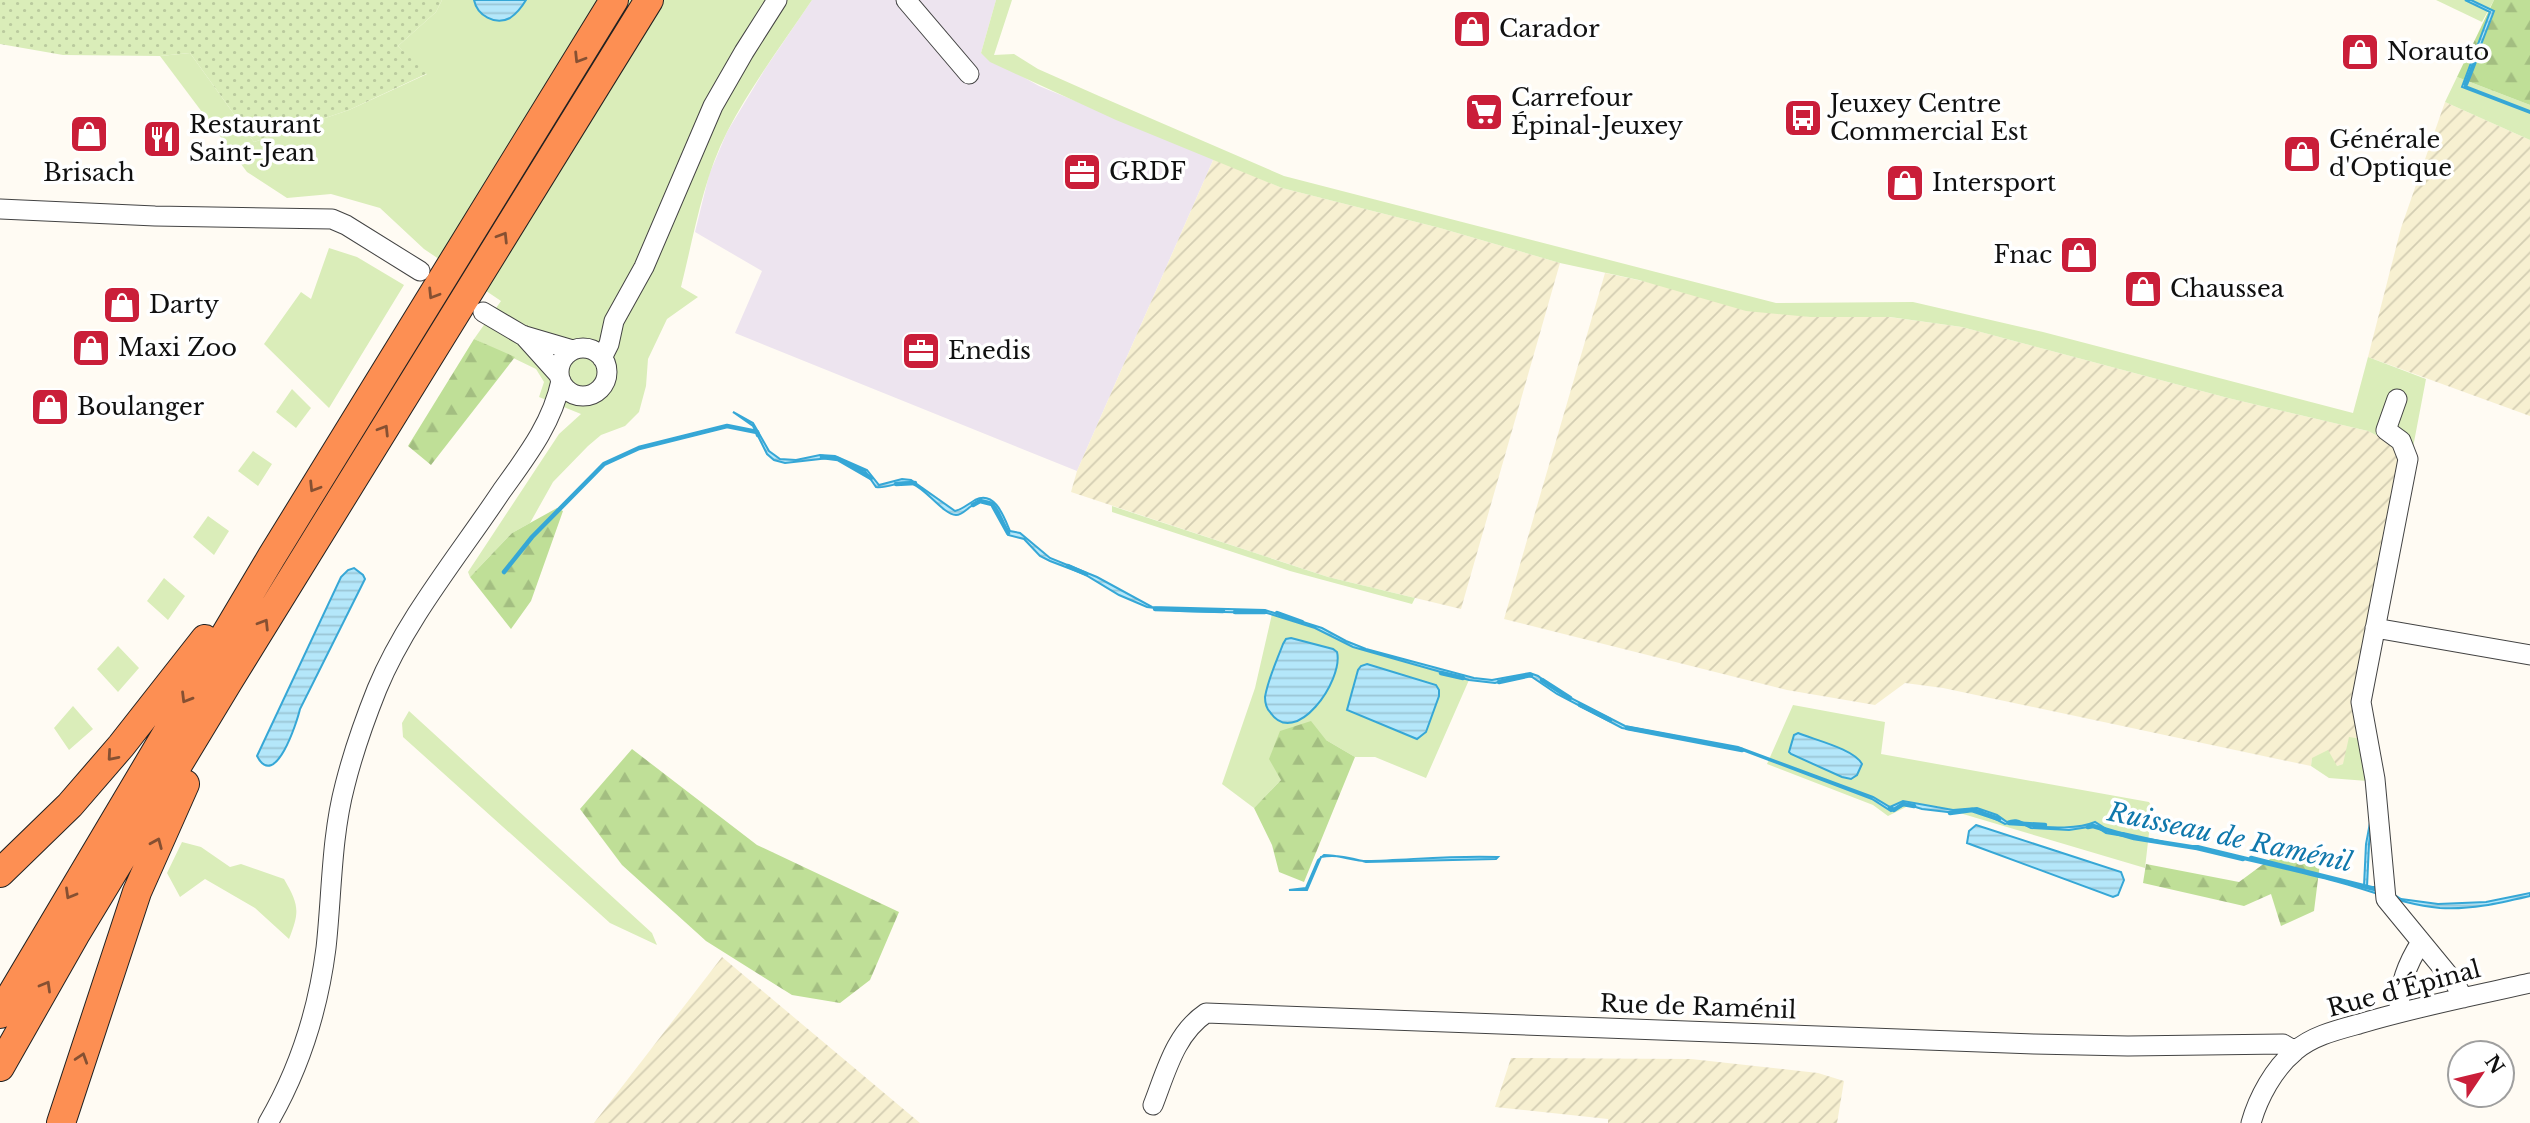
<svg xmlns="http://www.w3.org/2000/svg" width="2530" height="1123" viewBox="0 0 2530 1123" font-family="'Libre Baskerville',serif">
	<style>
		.industrial { fill: #ede4ef }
		.farmland { fill: url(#farmland-furrows) }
		.grass { fill: #daedb9 }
		.forest { fill: url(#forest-firs) }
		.garden { fill: url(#garden-dots) }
		.water { fill: url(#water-rules); stroke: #36a7d6; stroke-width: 2 }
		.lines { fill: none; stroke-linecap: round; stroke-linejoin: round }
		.stream { stroke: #36a7d6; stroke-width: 4.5 }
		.minor-casing { stroke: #434343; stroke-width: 21 }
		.highway-casing { stroke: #212121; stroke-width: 30 }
		.minor { stroke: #fff; stroke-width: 19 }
		.highway { stroke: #fd8f53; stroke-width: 28 }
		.oneway { stroke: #865032 }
		.labels { text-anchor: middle; stroke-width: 7; stroke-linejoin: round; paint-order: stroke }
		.poi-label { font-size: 24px; fill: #101010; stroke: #fff; text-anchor: start }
		.street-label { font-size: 24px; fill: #101010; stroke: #fff }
		.water-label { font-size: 26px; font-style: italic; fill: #1078ac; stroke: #fff }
	</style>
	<defs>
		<pattern id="farmland-furrows" width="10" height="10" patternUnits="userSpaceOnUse" patternTransform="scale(1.75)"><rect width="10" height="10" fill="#f7f0d1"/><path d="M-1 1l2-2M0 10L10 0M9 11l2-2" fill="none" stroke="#d3cdb2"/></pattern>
		<pattern id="forest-firs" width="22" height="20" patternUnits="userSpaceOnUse" patternTransform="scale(1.75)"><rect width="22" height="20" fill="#bfdf97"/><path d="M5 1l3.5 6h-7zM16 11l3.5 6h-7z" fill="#a3be81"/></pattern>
		<pattern id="garden-dots" width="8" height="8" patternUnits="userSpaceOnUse" patternTransform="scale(1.75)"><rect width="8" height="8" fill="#daedb9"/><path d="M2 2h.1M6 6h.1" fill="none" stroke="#baca9e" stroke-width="1.8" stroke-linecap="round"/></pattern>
		<pattern id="water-rules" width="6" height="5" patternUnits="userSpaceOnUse" patternTransform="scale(1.75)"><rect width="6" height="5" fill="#b4e7fa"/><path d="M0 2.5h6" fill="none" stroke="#9ac5d5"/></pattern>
	</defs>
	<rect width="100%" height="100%" fill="#fffbf3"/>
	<!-- industrial -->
	<path class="industrial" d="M 812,0 L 996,0 L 981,53 L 1039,86 L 1214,158 L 1077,471 L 735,333 L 762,271 L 695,232 L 709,175 L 727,132 L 765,69 Z"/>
	<!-- farmland -->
	<path class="farmland" d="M 2445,102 L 2530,140 L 2530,416 L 2368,357 L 2401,228 Z
		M 1214,158 L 1282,188 L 1440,228 L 1560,263 L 1461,609 L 1328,577 L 1071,492 L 1077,471 Z
		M 1605,273 L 1810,317 L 1889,317 L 1962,327 L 2228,398 L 2368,431 L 2395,445 L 2400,457 L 2362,740 L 2343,764 L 2337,766 L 2312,758 L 2311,766 L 1943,688 L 1905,683 L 1875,705 L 1787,690 L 1504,619 Z
		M 722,957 L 920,1123 L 594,1123 Z
		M 1511,1058 L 1691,1059 L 1818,1073 L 1844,1081 L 1837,1123 L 1608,1123 L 1608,1119 L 1495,1107 Z"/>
	<!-- grass -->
	<path class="grass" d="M 442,0 L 812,0 C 783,43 751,86 727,132 C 703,179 694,235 681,287 L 698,297 L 667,319 L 648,359 L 646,386 L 639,412 L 625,426 L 601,435 L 588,446 L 553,482 L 530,523 L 512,533 L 470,577 L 468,572 L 559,434 L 581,414 L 539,397 L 544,382 L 536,369 L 474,339 L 501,301 L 424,249 L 380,208 L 331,194 L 287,198 L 247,172 L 160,56 L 190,53 L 254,142 L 349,110 L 427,74 L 398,46 L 436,12 Z
		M 996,0 L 1012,0 L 994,55 L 1014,54 L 1038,69 L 1099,96 L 1284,176 L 1776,303 L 1913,302 L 2043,332 L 2353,413 L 2368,357 L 2426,379 L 2364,705 L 2362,740 L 2367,781 L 2329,778 L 2311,766 L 2312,758 L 2328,750 L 2337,766 L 2343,764 L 2349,737 L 2362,739 L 2356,717 L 2357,684 L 2401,476 L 2400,457 L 2395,445 L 2368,431 L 2228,398 L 1962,327 L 1890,317 L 1810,317 L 1746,311 L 1639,280 L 1560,263 L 1440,228 L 1282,188 L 1116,120 L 990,62 L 981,53 Z
		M 2436,0 L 2494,0 L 2482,22 Z
		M 2457,77 L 2530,105 L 2530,140 L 2445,102 Z
		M 329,248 L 357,257 L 404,285 L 329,408 L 264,344 L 301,292 L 311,299 Z
		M 292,389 L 311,408 L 296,428 L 276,412 Z
		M 253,451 L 272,464 L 258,486 L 238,471 Z
		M 1112,506 L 1328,577 L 1415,598 L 1412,604 L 1290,571 L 1112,512 Z
		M 208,516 L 229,531 L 214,555 L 193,537 Z
		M 164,578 L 185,596 L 168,620 L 147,601 Z
		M 1272,614 L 1315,628 L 1353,647 L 1469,680 L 1426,778 L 1375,757 L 1355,757 L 1326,740 L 1281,780 L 1254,808 L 1222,784 L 1255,688 Z
		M 118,646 L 139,668 L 118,692 L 97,669 Z
		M 1793,705 L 1885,722 L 1881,754 L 2149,802 L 2152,807 L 2145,868 L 1936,806 L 1906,807 L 1888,816 L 1873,805 L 1767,764 Z
		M 73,706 L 93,729 L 69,750 L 54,728 Z
		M 409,711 L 652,933 L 657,945 L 610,923 L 403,737 L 402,723 Z
		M 182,842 L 201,847 L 230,867 L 241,864 L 284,879 C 299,905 300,911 289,939 L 255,908 L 205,879 L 180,897 L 167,873 Z"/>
	<!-- forest -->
	<path class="forest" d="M 2494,0 L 2530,0 L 2530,105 L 2457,77 Z
		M 474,339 L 515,357 L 431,465 L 408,446 Z
		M 557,508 L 563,511 L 531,601 L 511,629 L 470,577 L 512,533 Z
		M 1311,721 L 1326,740 L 1355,757 L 1304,882 L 1279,872 L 1272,845 L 1254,808 L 1281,780 L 1269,759 L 1280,731 Z
		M 632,749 L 757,845 L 899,912 L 870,980 L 840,1003 L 792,995 L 706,941 L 622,865 L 580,809 Z
		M 2281,851 L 2320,863 L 2314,911 L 2281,926 L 2271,894 L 2244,906 L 2143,883 L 2146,864 L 2239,882 Z"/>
	<!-- garden -->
	<path class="garden" d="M 0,0 L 442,0 L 436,12 L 398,46 L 428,73 L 349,110 L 254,142 L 190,53 L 160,56 L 63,55 L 0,44 Z"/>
	<!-- water -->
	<path class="water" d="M 474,0 L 526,0 C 523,5 516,14 510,18 C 495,26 477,15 474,0 Z
		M 2465,0 L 2471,0 L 2494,11 L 2465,86 L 2530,111 L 2530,113 L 2462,87 L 2490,12 Z
		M 733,412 L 753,423 L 769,451 L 780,459 L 796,460 L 820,455 L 835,456 L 867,470 L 879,485 L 902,479 L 911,480 L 955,511 C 963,509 968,504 975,500 C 995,490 1004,517 1010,531 L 1020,533 L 1050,558 L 1097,577 L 1152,607 L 1265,610 L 1322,628 L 1346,641 L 1366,649 L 1474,678 L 1492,680 L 1530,673 L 1538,676 L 1559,692 L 1625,726 L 1738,747 L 1873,797 L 1890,807 L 1903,801 L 1953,810 L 1977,808 L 1997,815 L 2007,822 C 2019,817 2021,824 2033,826 C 2050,828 2079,829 2095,822 L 2111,832 L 2123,833 L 2182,846 L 2198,846 L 2364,886 L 2366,844 L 2375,796 L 2369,844 L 2367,887 L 2382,887 L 2401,899 L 2438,904 L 2486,902 L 2530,893 L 2530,896 C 2500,903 2471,910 2440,908 C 2406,905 2375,892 2342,883 C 2294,870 2245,860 2197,848 L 2106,833 L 2095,826 L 2069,830 L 2031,828 L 2017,821 L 2005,824 L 1980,811 L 1972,810 L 1956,813 L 1922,809 L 1906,804 L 1891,811 L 1872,799 L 1737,748 L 1622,728 L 1557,694 L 1532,677 L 1525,675 L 1495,683 L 1469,680 L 1353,647 L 1315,628 L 1267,613 L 1179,611 L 1147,607 L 1119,595 L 1084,574 L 1050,561 L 1040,556 L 1024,539 L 1008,535 C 1001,516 995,490 970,507 C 966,510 961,515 956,515 C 943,514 927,490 913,484 C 901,479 889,489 876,487 L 865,471 L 838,459 L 829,458 L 785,463 L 774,460 L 767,454 L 753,426 Z
		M 354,568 L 363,575 L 365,579 L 300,709 C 297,722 275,791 257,756 L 341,577 L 348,570 Z
		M 1291,638 L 1333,649 L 1337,652 C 1344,680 1295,750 1270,712 C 1266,708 1265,702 1265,697 C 1268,679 1277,660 1283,644 L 1286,639 Z
		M 1367,664 L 1436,685 L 1439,690 L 1439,696 L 1426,732 L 1417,739 L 1347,710 L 1358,670 L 1361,666 Z
		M 1798,733 C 1815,740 1854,749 1862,764 L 1857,775 L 1851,779 L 1842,777 L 1791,754 L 1789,752 L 1794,735 Z
		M 1976,825 L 2121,872 L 2124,880 L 2118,895 L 2113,897 L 1967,843 L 1969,831 Z
		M 1324,855 C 1339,855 1354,861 1367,861 C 1410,860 1454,855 1498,857 L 1496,859 L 1366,862 C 1351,858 1336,854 1321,857 L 1307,890 L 1289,890 L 1306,888 L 1318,860 Z"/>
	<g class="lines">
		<!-- stream -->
		<path class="stream" d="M 2466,84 L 2477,56
			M 822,457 L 838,459 L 871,478
			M 896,484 L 915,483
			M 973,505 L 980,501 L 992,504 L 1008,533
			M 1068,566 L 1086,574
			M 504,572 L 532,537 L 604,464 L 639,448 L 727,426 L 757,432 L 758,435
			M 1155,609 L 1223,611
			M 1235,612 L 1265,612
			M 1277,613 L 1302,622
			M 1441,673 L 1463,678
			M 1542,680 L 1570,698
			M 1499,682 L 1531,675
			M 1580,705 L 1610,720
			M 1627,728 L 1742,750
			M 1890,808 L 1894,810 L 1903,804 L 1914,806
			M 1950,813 L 1972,810 L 1999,819
			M 2009,823 L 2045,825
			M 2088,827 L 2093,826 L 2134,838 L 2197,848 L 2243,859
			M 2251,858 L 2379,890"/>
		<defs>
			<path id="minor" d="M 906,0 L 969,74
				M 0,209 L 155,216 L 332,219 L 346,225 L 420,271
				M 483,312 L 522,335 L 573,350
				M 523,335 L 559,375
				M559 372a24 24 0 1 1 48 0a24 24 0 1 1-48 0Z
				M 602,358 L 609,344 L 614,321 L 644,267 L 713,106 L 744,52 L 777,0
				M 2397,399 L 2386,430 L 2401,441 L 2408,459 L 2361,702 L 2375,779 L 2386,899 L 2455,983 L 2463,998
				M 2375,628 L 2530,655
				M 2399,1012 C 2399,985 2407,964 2421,942
				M 1153,1105 C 1166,1072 1175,1034 1206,1013 L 2034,1044 L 2128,1046 L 2283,1044 L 2295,1051
				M 268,1123 C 300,1068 318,1011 326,948 C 332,894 331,838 345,785 C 353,753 365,719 377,689 C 406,619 459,555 501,492 C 526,457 552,424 561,381
				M 2251,1123 C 2258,1098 2274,1068 2295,1051 C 2312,1036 2337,1030 2359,1024 C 2415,1007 2473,996 2530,983"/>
			<path id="highway" d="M 0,873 L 70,805 L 121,746 L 205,639
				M 0,1014 L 272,556 L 614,0
				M 0,1067 L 75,935 L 228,682 L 649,0
				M 61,1123 L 137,892 L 185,784"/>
		</defs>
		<!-- minor casing -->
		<use href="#minor" class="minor-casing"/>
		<!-- highway casing -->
		<use href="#highway" class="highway-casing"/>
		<!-- minor -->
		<use href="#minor" class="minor"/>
		<!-- highway -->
		<use href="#highway" class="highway"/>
	</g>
	<!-- one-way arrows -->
	<defs><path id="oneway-chevron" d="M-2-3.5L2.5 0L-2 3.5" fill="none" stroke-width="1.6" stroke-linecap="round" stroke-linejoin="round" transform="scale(1.75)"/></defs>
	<g class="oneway">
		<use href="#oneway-chevron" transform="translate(579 58) rotate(122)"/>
		<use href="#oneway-chevron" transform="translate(503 237) rotate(-58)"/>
		<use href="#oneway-chevron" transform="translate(433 294) rotate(122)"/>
		<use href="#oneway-chevron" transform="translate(384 430) rotate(-58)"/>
		<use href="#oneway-chevron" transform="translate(314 487) rotate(122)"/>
		<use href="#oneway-chevron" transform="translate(264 624) rotate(-58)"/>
		<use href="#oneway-chevron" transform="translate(186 698) rotate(121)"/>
		<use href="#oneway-chevron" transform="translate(112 756) rotate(131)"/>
		<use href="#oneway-chevron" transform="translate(157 843) rotate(-67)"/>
		<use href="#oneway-chevron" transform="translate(70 894) rotate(120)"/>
		<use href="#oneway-chevron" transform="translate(46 986) rotate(-60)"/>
		<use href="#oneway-chevron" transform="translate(82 1058) rotate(-72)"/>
	</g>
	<!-- icons -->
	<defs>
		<symbol id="shop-square" viewBox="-11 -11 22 22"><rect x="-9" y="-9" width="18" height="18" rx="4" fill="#ca1e39" stroke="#fff"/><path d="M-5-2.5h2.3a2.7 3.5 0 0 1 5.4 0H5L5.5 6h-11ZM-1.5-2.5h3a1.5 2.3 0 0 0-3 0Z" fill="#fff"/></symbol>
		<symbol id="supermarket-square" viewBox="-11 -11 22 22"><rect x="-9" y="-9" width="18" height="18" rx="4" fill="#ca1e39" stroke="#fff"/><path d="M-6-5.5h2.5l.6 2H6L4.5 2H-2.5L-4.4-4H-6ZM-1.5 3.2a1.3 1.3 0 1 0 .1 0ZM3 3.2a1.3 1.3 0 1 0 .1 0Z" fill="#fff"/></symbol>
		<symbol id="bus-square" viewBox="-11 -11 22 22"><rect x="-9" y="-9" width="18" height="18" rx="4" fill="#ca1e39" stroke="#fff"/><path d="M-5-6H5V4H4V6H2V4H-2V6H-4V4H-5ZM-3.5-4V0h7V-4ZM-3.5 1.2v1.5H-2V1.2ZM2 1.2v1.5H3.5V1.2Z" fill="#fff"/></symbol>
		<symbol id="restaurant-square" viewBox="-11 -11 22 22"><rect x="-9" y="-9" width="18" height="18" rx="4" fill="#ca1e39" stroke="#fff"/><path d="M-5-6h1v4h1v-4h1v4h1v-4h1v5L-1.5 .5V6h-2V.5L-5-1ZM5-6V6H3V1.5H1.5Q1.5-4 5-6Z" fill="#fff"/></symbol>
		<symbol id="office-square" viewBox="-11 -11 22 22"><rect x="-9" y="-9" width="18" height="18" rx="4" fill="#ca1e39" stroke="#fff"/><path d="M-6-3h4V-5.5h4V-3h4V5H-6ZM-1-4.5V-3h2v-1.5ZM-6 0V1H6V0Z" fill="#fff"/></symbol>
	</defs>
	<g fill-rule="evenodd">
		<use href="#shop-square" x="1450" y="7" width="44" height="44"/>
		<use href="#shop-square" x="2338" y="30" width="44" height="44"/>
		<use href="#supermarket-square" x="1462" y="90" width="44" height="44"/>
		<use href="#bus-square" x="1781" y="96" width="44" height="44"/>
		<use href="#shop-square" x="67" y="112" width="44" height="44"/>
		<use href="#restaurant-square" x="140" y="117" width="44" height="44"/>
		<use href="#shop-square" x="2280" y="132" width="44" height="44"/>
		<use href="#office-square" x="1060" y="150" width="44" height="44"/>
		<use href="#shop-square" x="1883" y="161" width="44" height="44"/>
		<use href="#shop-square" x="2057" y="233" width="44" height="44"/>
		<use href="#shop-square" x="2121" y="267" width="44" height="44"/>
		<use href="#shop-square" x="100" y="283" width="44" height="44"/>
		<use href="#shop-square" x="69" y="326" width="44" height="44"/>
		<use href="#office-square" x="899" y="329" width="44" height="44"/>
		<use href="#shop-square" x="28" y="385" width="44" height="44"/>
	</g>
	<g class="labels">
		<!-- poi labels -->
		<g class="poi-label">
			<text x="1499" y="37">Carador</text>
			<text x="2387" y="60">Norauto</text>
			<text x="1511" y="106">Carrefour<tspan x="1511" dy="28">Épinal-Jeuxey</tspan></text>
			<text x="1830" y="112">Jeuxey Centre<tspan x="1830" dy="28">Commercial Est</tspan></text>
			<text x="189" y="133">Restaurant<tspan x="189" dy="28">Saint-Jean</tspan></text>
			<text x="2329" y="148">Générale<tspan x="2329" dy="28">d'Optique</tspan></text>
			<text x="1109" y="180">GRDF</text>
			<text x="89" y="181" text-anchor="middle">Brisach</text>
			<text x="1932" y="191">Intersport</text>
			<text x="2052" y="263" text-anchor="end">Fnac</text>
			<text x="2170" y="297">Chaussea</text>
			<text x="149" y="313">Darty</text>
			<text x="118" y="356">Maxi Zoo</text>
			<text x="948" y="359">Enedis</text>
			<text x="77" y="415">Boulanger</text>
		</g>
		<!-- street labels -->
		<g class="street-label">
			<text transform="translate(2404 989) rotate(-15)" y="8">Rue d’Épinal</text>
			<text transform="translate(1698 1007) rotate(2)" y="8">Rue de Raménil</text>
		</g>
		<!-- water labels -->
		<g class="water-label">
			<text transform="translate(2230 837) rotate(12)" y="9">Ruisseau de Raménil</text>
		</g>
	</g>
	<!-- north arrow -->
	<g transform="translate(2481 1074) rotate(55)"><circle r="33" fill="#ffffff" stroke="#9f9f9f" stroke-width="2"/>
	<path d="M0-5L12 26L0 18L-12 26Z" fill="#ca1e39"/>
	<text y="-10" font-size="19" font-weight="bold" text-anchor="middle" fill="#101010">N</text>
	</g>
</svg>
